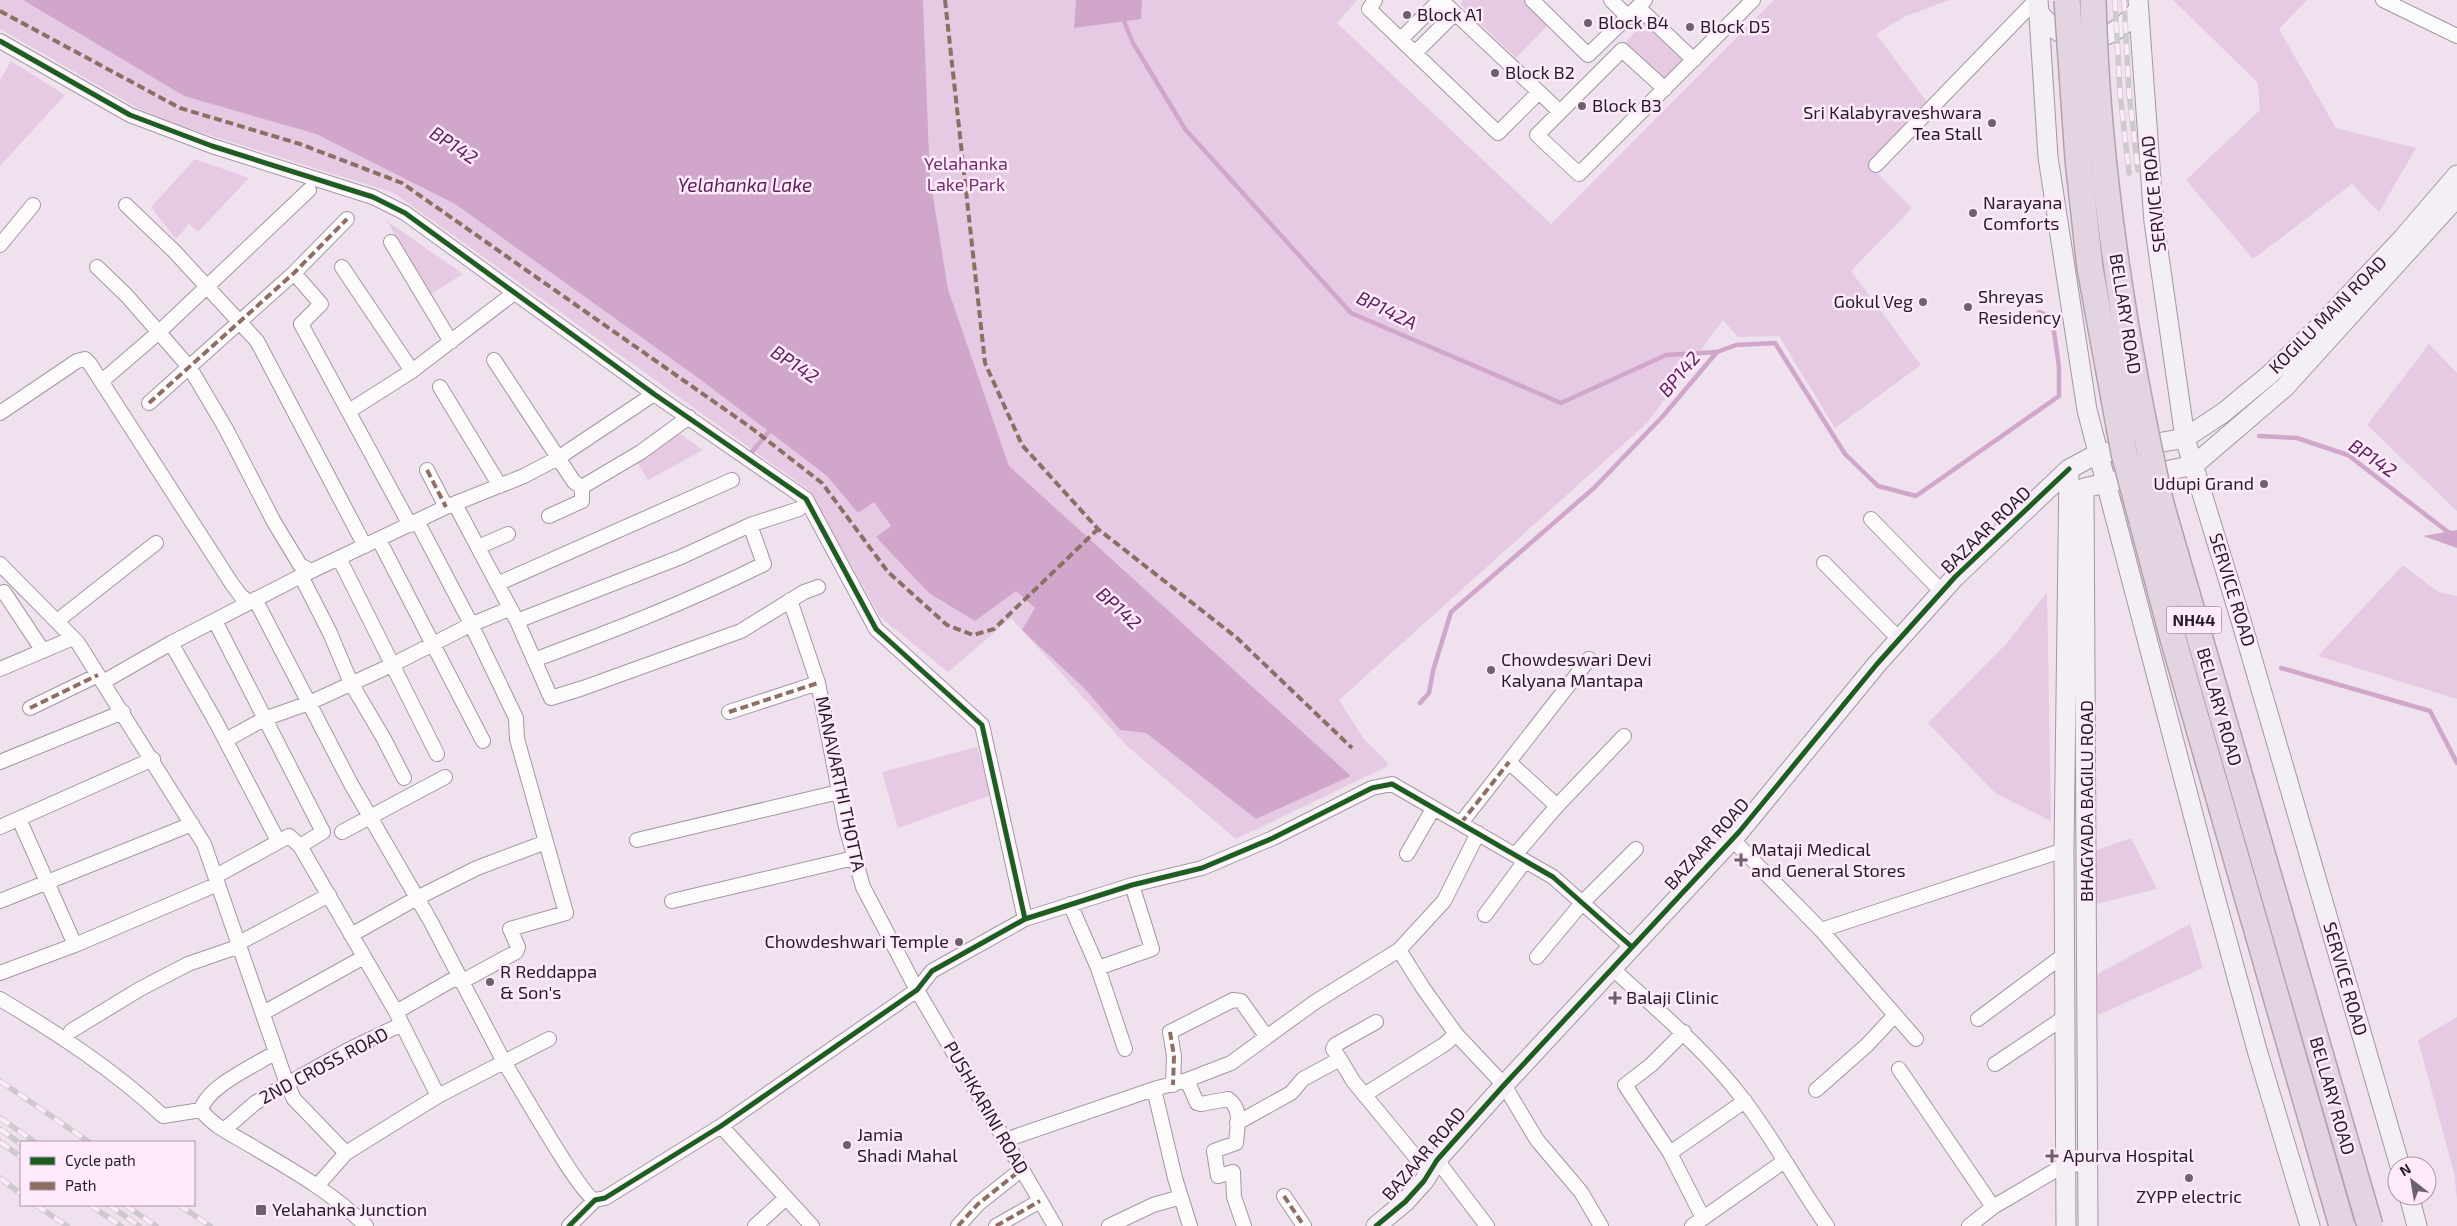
<svg xmlns="http://www.w3.org/2000/svg" width="2457" height="1226" viewBox="0 0 2457 1226" font-family="'Exo 2',sans-serif">
	<style>
		.green { fill: #e6cae3 }
		.water { fill: #d0a6cb }
		.lines { fill: none; stroke-linecap: round; stroke-linejoin: round }
		.stream { stroke: #d0a6cb; stroke-width: 4.5 }
		.street-casing { stroke: #a298a1; stroke-width: 16 }
		.secondary-casing { stroke: #a298a1; stroke-width: 21 }
		.street { stroke: #fdfafc; stroke-width: 14 }
		.secondary { stroke: #f4eff4; stroke-width: 19 }
		.rail-casing { stroke: #cec9cd; stroke-width: 5.5 }
		.rail { stroke: #ffeafc; stroke-width: 4; stroke-dasharray: 11; stroke-linecap: butt }
		.highway-bridge-casing { stroke: #b2a0b0; stroke-width: 28; stroke-linecap: butt }
		.highway-bridge { stroke: #e2d5e1; stroke-width: 25 }
		.quiet { stroke: #8d6e63; stroke-width: 4; stroke-dasharray: 8 4; stroke-linecap: butt }
		.cycleway-casing { stroke: #ffeafc; stroke-width: 8 }
		.cycleway { stroke: #1b5e20; stroke-width: 5 }
		.poi-dot { fill: #6d626c; stroke: #ffeafc; stroke-width: 2 }
		.labels { text-anchor: middle; stroke-width: 5; stroke-linejoin: round; paint-order: stroke }
		.shield { fill: #ffeafc; stroke: #685a66; stroke-width: 1 }
		.shield-label { font-size: 16px; font-weight: bold; fill: #271d26 }
		.poi-label { font-size: 18px; fill: #271d26; stroke: #ffeafc; text-anchor: start }
		.park-label { font-size: 18px; fill: #72316e; stroke: #ffeafc }
		.street-label { font-size: 18px; fill: #271d26; stroke: #ffeafc }
		.water-label { font-size: 19px; font-style: italic; fill: #5d1d5a; stroke: #ffeafc }
	</style>
	<rect width="100%" height="100%" fill="#efe1ed"/>
	<!-- green -->
	<path class="green" d="M 0,0 L 23,0 L 184,96 L 316,134 L 455,204 L 701,380 L 827,476 L 858,513 L 873,501 L 891,526 L 876,538 L 975,621 L 1016,590 L 1035,608 L 1084,688 L 1120,730 L 1146,733 L 1256,819 L 1351,776 L 1009,466 L 948,289 L 930,177 L 923,0 L 1357,0 L 1337,23 L 1551,224 L 1774,0 L 1949,0 L 1904,17 L 1876,34 L 1929,105 L 1871,167 L 1912,208 L 1851,271 L 1921,365 L 1835,428 L 1779,336 L 1738,337 L 1723,320 L 1648,422 L 1339,700 L 1364,739 L 1388,763 L 1386,767 L 1236,839 L 1128,747 L 1011,618 L 948,672 L 880,617 L 810,491 L 394,193 L 155,118 L 0,29 Z
		M 1463,0 L 1525,0 L 1549,24 L 1516,58 L 1460,4 Z
		M 2173,0 L 2307,0 L 2279,29 L 2336,128 L 2416,148 L 2379,212 L 2352,184 L 2253,259 L 2186,180 L 2260,110 L 2258,83 Z
		M 1643,23 L 1684,60 L 1666,79 L 1625,43 Z
		M 11,61 L 65,95 L 0,166 L 0,80 Z
		M 195,159 L 249,178 L 198,232 L 189,224 L 176,239 L 151,207 Z
		M 387,221 L 463,274 L 428,296 Z
		M 2429,344 L 2457,373 L 2457,511 L 2367,425 Z
		M 679,433 L 703,450 L 648,480 L 636,460 Z
		M 2403,565 L 2438,592 L 2457,596 L 2457,699 L 2318,656 Z
		M 2047,592 L 2051,821 L 1995,793 L 1928,723 L 2007,643 Z
		M 977,747 L 991,795 L 898,828 L 882,772 Z
		M 2131,838 L 2157,889 L 2096,904 L 2094,851 Z
		M 2190,924 L 2203,968 L 2098,1015 L 2094,976 Z
		M 2457,1017 L 2457,1199 L 2454,1173 L 2418,1040 Z"/>
	<!-- water -->
	<path class="water" d="M 23,0 L 923,0 L 930,177 L 948,289 L 1009,466 L 1351,776 L 1256,819 L 1146,733 L 1120,730 L 1084,688 L 1022,630 L 1035,608 L 1016,591 L 975,621 L 929,593 L 876,537 L 891,526 L 874,502 L 858,513 L 827,476 L 701,380 L 455,204 L 316,134 L 184,96 Z
		M 1076,0 L 1142,0 L 1141,19 L 1074,28 Z
		M 2457,530 L 2457,548 L 2423,536 Z"/>
	<g class="lines">
		<!-- stream -->
		<path class="stream" d="M 1122,16 L 1133,43 L 1185,129 L 1351,313 L 1561,403 L 1666,355 L 1717,352
			M 2259,436 L 2297,438 L 2348,455 L 2448,532 L 2457,535
			M 750,454 L 772,428
			M 2281,668 L 2430,711 L 2457,763
			M 1420,703 L 1429,693 L 1433,671 L 1451,612 L 1594,488 L 1663,416 L 1717,352 L 1736,345 L 1775,343 L 1845,454 L 1878,486 L 1916,496 L 2059,396 L 2059,367 L 2052,317 L 2039,312"/>
		<defs>
			<path id="street" d="M 1375,0 L 1369,9 L 1498,133 L 1539,92 L 1560,112
				M 1532,0 L 1588,55 L 1645,0
				M 1611,0 L 1628,17
				M 2383,0 L 2457,36
				M 1638,7 L 1694,60
				M 1455,13 L 1539,92
				M 1401,39 L 1440,0
				M 0,41 L 130,115 L 212,146 L 373,197 L 405,213 L 654,394 L 806,499 L 876,629 L 982,725 L 1025,919
				M 1415,53 L 1455,13 L 1441,0
				M 1665,89 L 1622,50 L 1537,135 L 1579,174 L 1753,0
				M 1876,165 L 2036,0
				M 126,205 L 174,251 L 257,341 L 365,546
				M 391,242 L 451,342
				M 0,245 L 33,205
				M 97,267 L 127,296 L 190,368 L 226,429 L 274,522 L 300,565 L 311,571
				M 342,267 L 412,371
				M 294,273 L 321,304 L 301,324 L 410,525
				M 494,360 L 574,482 L 582,487 L 582,501 L 549,516
				M 102,381 L 159,332 L 309,190
				M 440,387 L 500,486
				M 149,403 L 294,273 L 347,219
				M 349,411 L 412,371 L 514,293
				M 0,413 L 77,361 L 85,359 L 90,364 L 232,584 L 241,596 L 249,602
				M 427,470 L 446,507
				M 582,487 L 641,452 L 689,417
				M 455,504 L 517,621 L 551,698 L 583,688 L 741,631 L 804,592 L 818,587
				M 1871,519 L 1942,592
				M 417,521 L 469,620 L 516,718 L 517,739 L 566,913 L 510,929 L 518,947 L 516,952 L 461,982
				M 379,540 L 483,741
				M 478,547 L 508,534
				M 339,558 L 437,754
				M 1824,563 L 1899,639
				M 0,564 L 78,643 L 204,844 L 287,1084 L 294,1099 L 346,1153
				M 301,576 L 330,633 L 351,683 L 384,739 L 404,778
				M 497,584 L 732,480
				M 4,592 L 43,651
				M 255,599 L 351,784 L 431,922 L 504,1062 L 549,1039
				M 790,600 L 818,683 L 846,827 L 863,887 L 917,990 L 1055,1226
				M 57,621 L 156,543
				M 215,621 L 323,832 L 300,846 L 289,836 L 216,876
				M 517,621 L 681,557 L 750,525 L 799,509
				M 171,643 L 216,722 L 278,841
				M 534,660 C 612,631 690,601 764,564 L 750,525
				M 0,669 L 73,638
				M 103,682 L 171,643 L 301,576 L 446,507 L 524,476 L 558,458 L 654,394
				M 30,708 L 98,675
				M 729,712 L 818,683
				M 226,740 L 264,719 L 309,703 L 392,665 L 470,625 L 509,609
				M 0,762 L 123,712
				M 1509,762 L 1557,806 L 1515,855
				M 1557,806 L 1624,736
				M 19,819 L 75,945
				M 1461,823 L 1589,659
				M 0,827 L 153,759
				M 342,832 L 445,777
				M 1732,839 L 1821,930 L 2064,850
				M 637,840 L 839,792
				M 300,846 L 396,1012 L 438,1096
				M 1407,854 L 1433,809
				M 0,901 L 192,824
				M 672,901 L 854,858
				M 1070,904 L 1098,968 L 1125,1049
				M 1485,915 L 1525,861
				M 1821,930 L 1916,1039
				M 351,935 L 417,898 L 477,868 L 546,842
				M 239,943 L 329,895
				M 1399,950 L 1423,988 L 1456,1034 L 1504,1085 L 1537,1140 L 1581,1192 L 1601,1226
				M 1537,957 L 1582,903 L 1636,849
				M 1098,968 L 1152,949 L 1132,885
				M 1612,968 C 1658,1011 1705,1049 1743,1099 C 1773,1138 1798,1185 1827,1226
				M 0,973 L 75,945 L 218,884
				M 0,999 C 57,1033 114,1070 163,1116 L 201,1110
				M 396,1012 L 459,976
				M 263,1013 L 364,957
				M 1978,1019 L 2064,955
				M 71,1031 L 140,989 L 188,964 L 240,946
				M 276,1052 C 256,1065 207,1086 201,1110 C 214,1128 240,1138 258,1150 C 296,1172 335,1195 366,1226
				M 1340,1059 L 1333,1049 L 1335,1045 L 1376,1022
				M 1995,1064 L 2065,1017
				M 1899,1069 L 1993,1207
				M 1187,1080 L 1231,1063 L 1315,1002 L 1399,950 L 1444,901 L 1478,833
				M 1173,1085 L 1174,1056 L 1170,1032 L 1233,1000 L 1241,1001 L 1266,1036
				M 1154,1089 L 1187,1080 L 1197,1103 L 1201,1104 L 1228,1099 C 1243,1109 1237,1127 1236,1143 L 1214,1151 L 1218,1176 L 1233,1172 L 1234,1197 L 1244,1226
				M 1816,1090 L 1867,1045 L 1895,1015
				M 1364,1095 L 1445,1044 L 1456,1034
				M 1237,1123 L 1291,1093 L 1303,1079 L 1340,1059 L 1353,1081 L 1428,1172
				M 721,1126 L 812,1226
				M 225,1129 L 255,1103 L 287,1084 L 348,1050 L 402,1024
				M 1005,1140 L 1154,1089 L 1175,1178 L 1190,1226
				M 1670,1153 L 1625,1085 L 1651,1065 L 1684,1032
				M 1437,1160 L 1487,1226
				M 317,1186 L 346,1153 L 438,1096 L 504,1062 C 517,1082 581,1196 595,1200
				M 1284,1196 L 1304,1226
				M 1703,1218 L 1670,1153 L 1745,1101
				M 569,1226 L 595,1200 L 605,1198 L 721,1126 L 917,990 L 932,971 L 1025,919 L 1132,885 L 1202,868 L 1273,838 L 1372,788 L 1392,784 L 1553,877 L 1632,947
				M 755,1226 L 786,1198
				M 958,1226 L 978,1204 L 1022,1169
				M 996,1226 L 1040,1201
				M 1109,1226 L 1153,1205 L 1181,1197
				M 1692,1226 L 1783,1162
				M 1969,1226 L 1993,1207 L 2066,1164 L 2088,1165"/>
			<path id="secondary" d="M 2038,0 L 2048,157 L 2087,410 L 2209,875 L 2257,1050 L 2310,1226
				M 2138,0 L 2154,222 L 2185,438 L 2242,624 L 2400,1166
				M 2038,11 C 2067,52 2108,46 2138,10
				M 2142,476 L 2194,465 L 2285,387 L 2457,197
				M 2409,1196 L 2417,1226
				M 1376,1226 L 1405,1202 L 1424,1181 L 1437,1160 L 1504,1085 L 1739,832 L 1877,664 L 1955,577 L 2069,469 L 2097,454 L 2185,438 L 2223,413 L 2269,375 L 2322,324 L 2402,239 L 2457,175
				M 2066,1226 L 2064,850 L 2069,469
				M 2088,1226 L 2084,488 L 2115,481"/>
		</defs>
		<!-- street casing -->
		<use href="#street" class="street-casing"/>
		<!-- secondary casing -->
		<use href="#secondary" class="secondary-casing"/>
		<!-- street -->
		<use href="#street" class="street"/>
		<!-- secondary -->
		<use href="#secondary" class="secondary"/>
		<defs>
			<path id="rail" d="M 2115,0 L 2120,93 L 2129,173
				M 2124,0 L 2129,92 L 2138,170
				M 0,1081 L 89,1142
				M 0,1118 L 35,1142
				M 0,1129 L 21,1144
				M 0,1142 L 21,1157
				M 0,1178 L 21,1194
				M 36,1205 L 67,1226
				M 90,1205 L 121,1226
				M 109,1205 L 139,1226
				M 125,1205 L 156,1226
				M 179,1205 L 210,1226"/>
		</defs>
		<!-- rail casing -->
		<use href="#rail" class="rail-casing"/>
		<!-- rail -->
		<use href="#rail" class="rail"/>
		<defs>
			<path id="highway-bridge" d="M 2067,0 L 2078,159 L 2090,268 L 2124,453 L 2172,635 L 2342,1226
				M 2093,0 C 2097,169 2124,339 2161,504 L 2370,1226"/>
		</defs>
		<!-- highway-bridge casing -->
		<use href="#highway-bridge" class="highway-bridge-casing"/>
		<!-- highway-bridge -->
		<use href="#highway-bridge" class="highway-bridge"/>
		<!-- quiet -->
		<path class="quiet" d="M 945,0 L 985,363 L 1022,445 L 1098,529 L 1237,638 L 1352,748
			M 0,11 L 180,108 L 300,144 L 402,183 L 750,427 L 822,483 L 888,572 L 947,625 L 973,635 L 994,629 L 1098,529
			M 149,403 L 294,273 L 347,219
			M 427,470 L 446,507
			M 30,708 L 98,675
			M 729,712 L 818,683
			M 1461,823 L 1509,762
			M 1170,1032 L 1174,1056 L 1173,1085
			M 1284,1196 L 1304,1226
			M 958,1226 L 978,1204 L 1022,1169
			M 996,1226 L 1040,1201"/>
		<defs>
			<path id="cycleway" d="M 0,41 L 130,115 L 212,146 L 373,197 L 405,213 L 654,394 L 806,499 L 876,629 L 982,725 L 1025,919
				M 569,1226 L 595,1200 L 605,1198 L 721,1126 L 917,990 L 932,971 L 1025,919 L 1132,885 L 1202,868 L 1273,838 L 1372,788 L 1392,784 L 1553,877 L 1632,947
				M 1376,1226 L 1405,1202 L 1424,1181 L 1437,1160 L 1504,1085 L 1739,832 L 1877,664 L 1955,577 L 2069,469"/>
		</defs>
		<!-- cycleway casing -->
		<use href="#cycleway" class="cycleway-casing"/>
		<!-- cycleway -->
		<use href="#cycleway" class="cycleway"/>
	</g>
	<!-- markers -->
	<g class="poi-dot">
		<circle cx="1407" cy="15" r="5"/>
		<circle cx="1588" cy="23" r="5"/>
		<circle cx="1690" cy="27" r="5"/>
		<circle cx="1495" cy="73" r="5"/>
		<circle cx="1582" cy="106" r="5"/>
		<circle cx="1992" cy="123" r="5"/>
		<circle cx="1973" cy="213" r="5"/>
		<circle cx="1923" cy="302" r="5"/>
		<circle cx="1968" cy="307" r="5"/>
		<circle cx="2264" cy="484" r="5"/>
		<circle cx="1491" cy="670" r="5"/>
		<path d="M1738.5 852.5h5v5h5v5h-5v5h-5v-5h-5v-5h5z"/>
		<circle cx="959" cy="942" r="5"/>
		<circle cx="490" cy="982" r="5"/>
		<path d="M1612.5 990.5h5v5h5v5h-5v5h-5v-5h-5v-5h5z"/>
		<circle cx="847" cy="1145" r="5"/>
		<path d="M2049.5 1148.5h5v5h5v5h-5v5h-5v-5h-5v-5h5z"/>
		<circle cx="2189" cy="1178" r="5"/>
		<rect x="255" y="1204" width="12" height="12" rx="2.5"/>
	</g>
	<g class="labels">
		<!-- shield labels -->
		<rect class="shield" x="2166.5" y="606.5" width="55" height="27" rx="4"/>
		<g class="shield-label">
			<text x="2194" y="626">NH44</text>
		</g>
		<!-- poi labels -->
		<g class="poi-label">
			<text x="1417" y="21">Block A1</text>
			<text x="1598" y="29">Block B4</text>
			<text x="1700" y="33">Block D5</text>
			<text x="1505" y="79">Block B2</text>
			<text x="1592" y="112">Block B3</text>
			<text x="1982" y="119" text-anchor="end">Sri Kalabyraveshwara<tspan x="1982" dy="21">Tea Stall</tspan></text>
			<text x="1983" y="209">Narayana<tspan x="1983" dy="21">Comforts</tspan></text>
			<text x="1978" y="303">Shreyas<tspan x="1978" dy="21">Residency</tspan></text>
			<text x="1913" y="308" text-anchor="end">Gokul Veg</text>
			<text x="2254" y="490" text-anchor="end">Udupi Grand</text>
			<text x="1501" y="666">Chowdeswari Devi<tspan x="1501" dy="21">Kalyana Mantapa</tspan></text>
			<text x="1751" y="856">Mataji Medical<tspan x="1751" dy="21">and General Stores</tspan></text>
			<text x="949" y="948" text-anchor="end">Chowdeshwari Temple</text>
			<text x="500" y="978">R Reddappa<tspan x="500" dy="21">&amp; Son's</tspan></text>
			<text x="1626" y="1004">Balaji Clinic</text>
			<text x="857" y="1141">Jamia<tspan x="857" dy="21">Shadi Mahal</tspan></text>
			<text x="2063" y="1162">Apurva Hospital</text>
			<text x="2189" y="1203" text-anchor="middle">ZYPP electric</text>
			<text x="272" y="1216">Yelahanka Junction</text>
		</g>
		<!-- park labels -->
		<g class="park-label">
			<text x="966" y="170">Yelahanka<tspan x="966" dy="21">Lake Park</tspan></text>
		</g>
		<!-- street labels -->
		<g class="street-label">
			<text transform="translate(2154 194) rotate(-96)" y="6">SERVICE ROAD</text>
			<text transform="translate(2125 314) rotate(81)" y="6">BELLARY ROAD</text>
			<text transform="translate(2328 315) rotate(-45)" y="6">KOGILU MAIN ROAD</text>
			<text transform="translate(1986 530) rotate(-44)" y="6">BAZAAR ROAD</text>
			<text transform="translate(2232 590) rotate(73)" y="6">SERVICE ROAD</text>
			<text transform="translate(2219 707) rotate(74)" y="6">BELLARY ROAD</text>
			<text transform="translate(840 784) rotate(78)" y="6">MANAVARTHI THOTTA</text>
			<text transform="translate(2087 801) rotate(-90)" y="6">BHAGYADA BAGILU ROAD</text>
			<text transform="translate(1707 844) rotate(-48)" y="6">BAZAAR ROAD</text>
			<text transform="translate(2345 979) rotate(74)" y="6">SERVICE ROAD</text>
			<text transform="translate(324 1066) rotate(-28)" y="6">2ND CROSS ROAD</text>
			<text transform="translate(2332 1096) rotate(74)" y="6">BELLARY ROAD</text>
			<text transform="translate(986 1108) rotate(60)" y="6">PUSHKARINI ROAD</text>
			<text transform="translate(1424 1154) rotate(-49)" y="6">BAZAAR ROAD</text>
		</g>
		<!-- water labels -->
		<g class="water-label">
			<text transform="translate(454 145) rotate(33)" y="7">BP142</text>
			<text x="745" y="192">Yelahanka Lake</text>
			<text transform="translate(1387 310) rotate(26)" y="7">BP142A</text>
			<text transform="translate(795 364) rotate(33)" y="7">BP142</text>
			<text transform="translate(1679 374) rotate(-50)" y="7">BP142</text>
			<text transform="translate(2373 458) rotate(34)" y="7">BP142</text>
			<text transform="translate(1119 608) rotate(42)" y="7">BP142</text>
		</g>
	</g>
	<!-- legend -->
	<rect x="20" y="1141" width="175" height="65" fill="#ffeafc" stroke="#a998a6"/>
	<rect x="30" y="1157" width="25" height="8" fill="#1b5e20" stroke="#a998a6"/>
	<text x="65" y="1166" font-size="15" fill="#271d26">Cycle path</text>
	<rect x="30" y="1182" width="25" height="8" fill="#8d6e63" stroke="#a998a6"/>
	<text x="65" y="1191" font-size="15" fill="#271d26">Path</text>
	<!-- north arrow -->
	<g transform="translate(2412 1181) rotate(329)"><circle r="24" fill="#ffeafc" stroke="#a998a6"/>
	<path d="M0-4L9 19L0 12L-9 19Z" fill="#6d626c"/>
	<text y="-8" font-size="14" font-weight="bold" text-anchor="middle" fill="#271d26">N</text>
	</g>
</svg>
